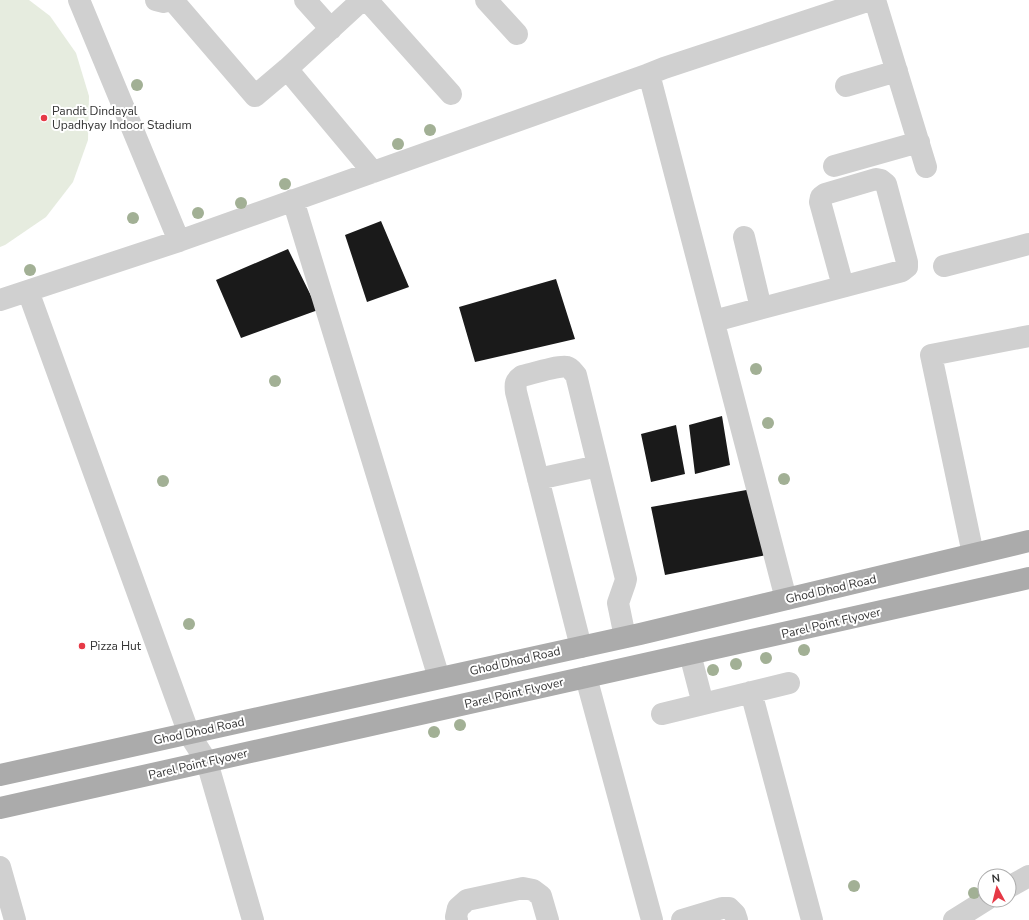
<svg xmlns="http://www.w3.org/2000/svg" width="1029" height="920" viewBox="0 0 1029 920" font-family="'Nunito Sans',sans-serif">
	<style>
		.green { fill: #e6ecdf }
		.building { fill: #1a1a1a }
		.lines { fill: none; stroke-linecap: round; stroke-linejoin: round }
		.minor { stroke: #d0d0d0; stroke-width: 22 }
		.major { stroke: #ababab; stroke-width: 22 }
		.tree { fill: #a2b095 }
		.poi-dot { fill: #e63946; stroke: #fff; stroke-width: 1.5 }
		.labels { text-anchor: middle; stroke-width: 4; stroke-linejoin: round; paint-order: stroke }
		.poi-label { font-size: 12px; fill: #333; stroke: #fff; text-anchor: start }
		.street-label { font-size: 12px; fill: #333; stroke: #fff }
	</style>
	<rect width="100%" height="100%" fill="#fff"/>
	<!-- green -->
	<path class="green" d="M 0,0 L 29,0 L 50,16 L 76,53 L 89,96 L 88,140 L 73,182 L 46,217 L 5,245 L 0,247 Z"/>
	<!-- building -->
	<path class="building" d="M 381,221 L 409,287 L 367,302 L 345,235 Z
		M 288,249 L 318,310 L 241,338 L 216,280 Z
		M 556,279 L 575,339 L 475,362 L 459,307 Z
		M 722,416 L 730,465 L 695,474 L 689,425 Z
		M 676,425 L 685,474 L 651,482 L 641,434 Z
		M 752,489 L 766,555 L 665,575 L 651,507 Z"/>
	<g class="lines">
		<!-- minor -->
		<path class="minor" d="M 79,0 L 179,241
			M 156,0 L 164,2 L 166,0
			M 305,0 L 331,29
			M 367,0 L 451,94
			M 486,0 L 517,34
			M 875,0 L 926,167
			M 176,4 L 255,96 L 287,69 L 362,0
			M 287,69 L 373,172
			M 649,74 L 786,599
			M 846,86 L 897,71
			M 834,166 L 919,142
			M 293,200 L 439,678
			M 744,237 L 761,308
			M 944,266 L 1029,244
			M 28,291 L 189,734 L 207,762 L 253,920
			M 0,300 L 179,241 L 649,74 L 664,68 L 870,0
			M 714,321 L 902,271 L 907,267 L 907,262 L 886,184 L 881,180 L 876,179 L 825,194 L 821,197 L 820,202 L 843,286
			M 538,479 L 598,466
			M 973,554 L 931,355 L 1029,336
			M 581,647 L 516,392 C 515,384 515,381 522,376 C 531,374 559,365 567,367 C 571,368 573,372 576,375 L 626,579 L 625,583 L 618,603 L 625,637
			M 690,654 L 703,704
			M 586,677 L 652,920
			M 751,692 L 812,920
			M 662,714 L 789,683
			M 0,867 L 15,920
			M 1009,887 L 1029,876
			M 457,920 L 456,917 L 458,908 L 467,900 L 523,888 L 533,890 L 541,896 L 548,920
			M 682,920 L 722,908 L 729,908 L 735,914 L 737,920
			M 954,920 L 986,900"/>
		<!-- major -->
		<path class="major" d="M 0,775 L 640,634 L 1029,541
			M 0,808 L 1029,578"/>
	</g>
	<!-- trees -->
	<g class="tree">
		<circle cx="137" cy="85" r="6"/>
		<circle cx="430" cy="130" r="6"/>
		<circle cx="398" cy="144" r="6"/>
		<circle cx="285" cy="184" r="6"/>
		<circle cx="241" cy="203" r="6"/>
		<circle cx="198" cy="213" r="6"/>
		<circle cx="133" cy="218" r="6"/>
		<circle cx="30" cy="270" r="6"/>
		<circle cx="756" cy="369" r="6"/>
		<circle cx="275" cy="381" r="6"/>
		<circle cx="768" cy="423" r="6"/>
		<circle cx="784" cy="479" r="6"/>
		<circle cx="163" cy="481" r="6"/>
		<circle cx="189" cy="624" r="6"/>
		<circle cx="804" cy="650" r="6"/>
		<circle cx="766" cy="658" r="6"/>
		<circle cx="736" cy="664" r="6"/>
		<circle cx="713" cy="670" r="6"/>
		<circle cx="460" cy="725" r="6"/>
		<circle cx="434" cy="732" r="6"/>
		<circle cx="854" cy="886" r="6"/>
		<circle cx="974" cy="893" r="6"/>
	</g>
	<!-- markers -->
	<g class="poi-dot">
		<circle cx="44" cy="118" r="4"/>
		<circle cx="82" cy="646" r="4"/>
	</g>
	<g class="labels">
		<!-- poi labels -->
		<g class="poi-label">
			<text x="52" y="115">Pandit Dindayal<tspan x="52" dy="14">Upadhyay Indoor Stadium</tspan></text>
			<text x="90" y="650">Pizza Hut</text>
		</g>
		<!-- street labels -->
		<g class="street-label">
			<text transform="translate(831 589) rotate(-13)" y="4">Ghod Dhod Road</text>
			<text transform="translate(831 623) rotate(-13)" y="4">Parel Point Flyover</text>
			<text transform="translate(515 661) rotate(-13)" y="4">Ghod Dhod Road</text>
			<text transform="translate(514 693) rotate(-13)" y="4">Parel Point Flyover</text>
			<text transform="translate(199 731) rotate(-12)" y="4">Ghod Dhod Road</text>
			<text transform="translate(198 764) rotate(-13)" y="4">Parel Point Flyover</text>
		</g>
	</g>
	<!-- north arrow -->
	<g transform="translate(997 888) rotate(353)"><circle r="19" fill="#ffffff" stroke="#adadad"/>
	<path d="M0-3L7 15L0 10L-7 15Z" fill="#e63946"/>
	<text y="-6" font-size="11" font-weight="bold" text-anchor="middle" fill="#333333">N</text>
	</g>
</svg>
